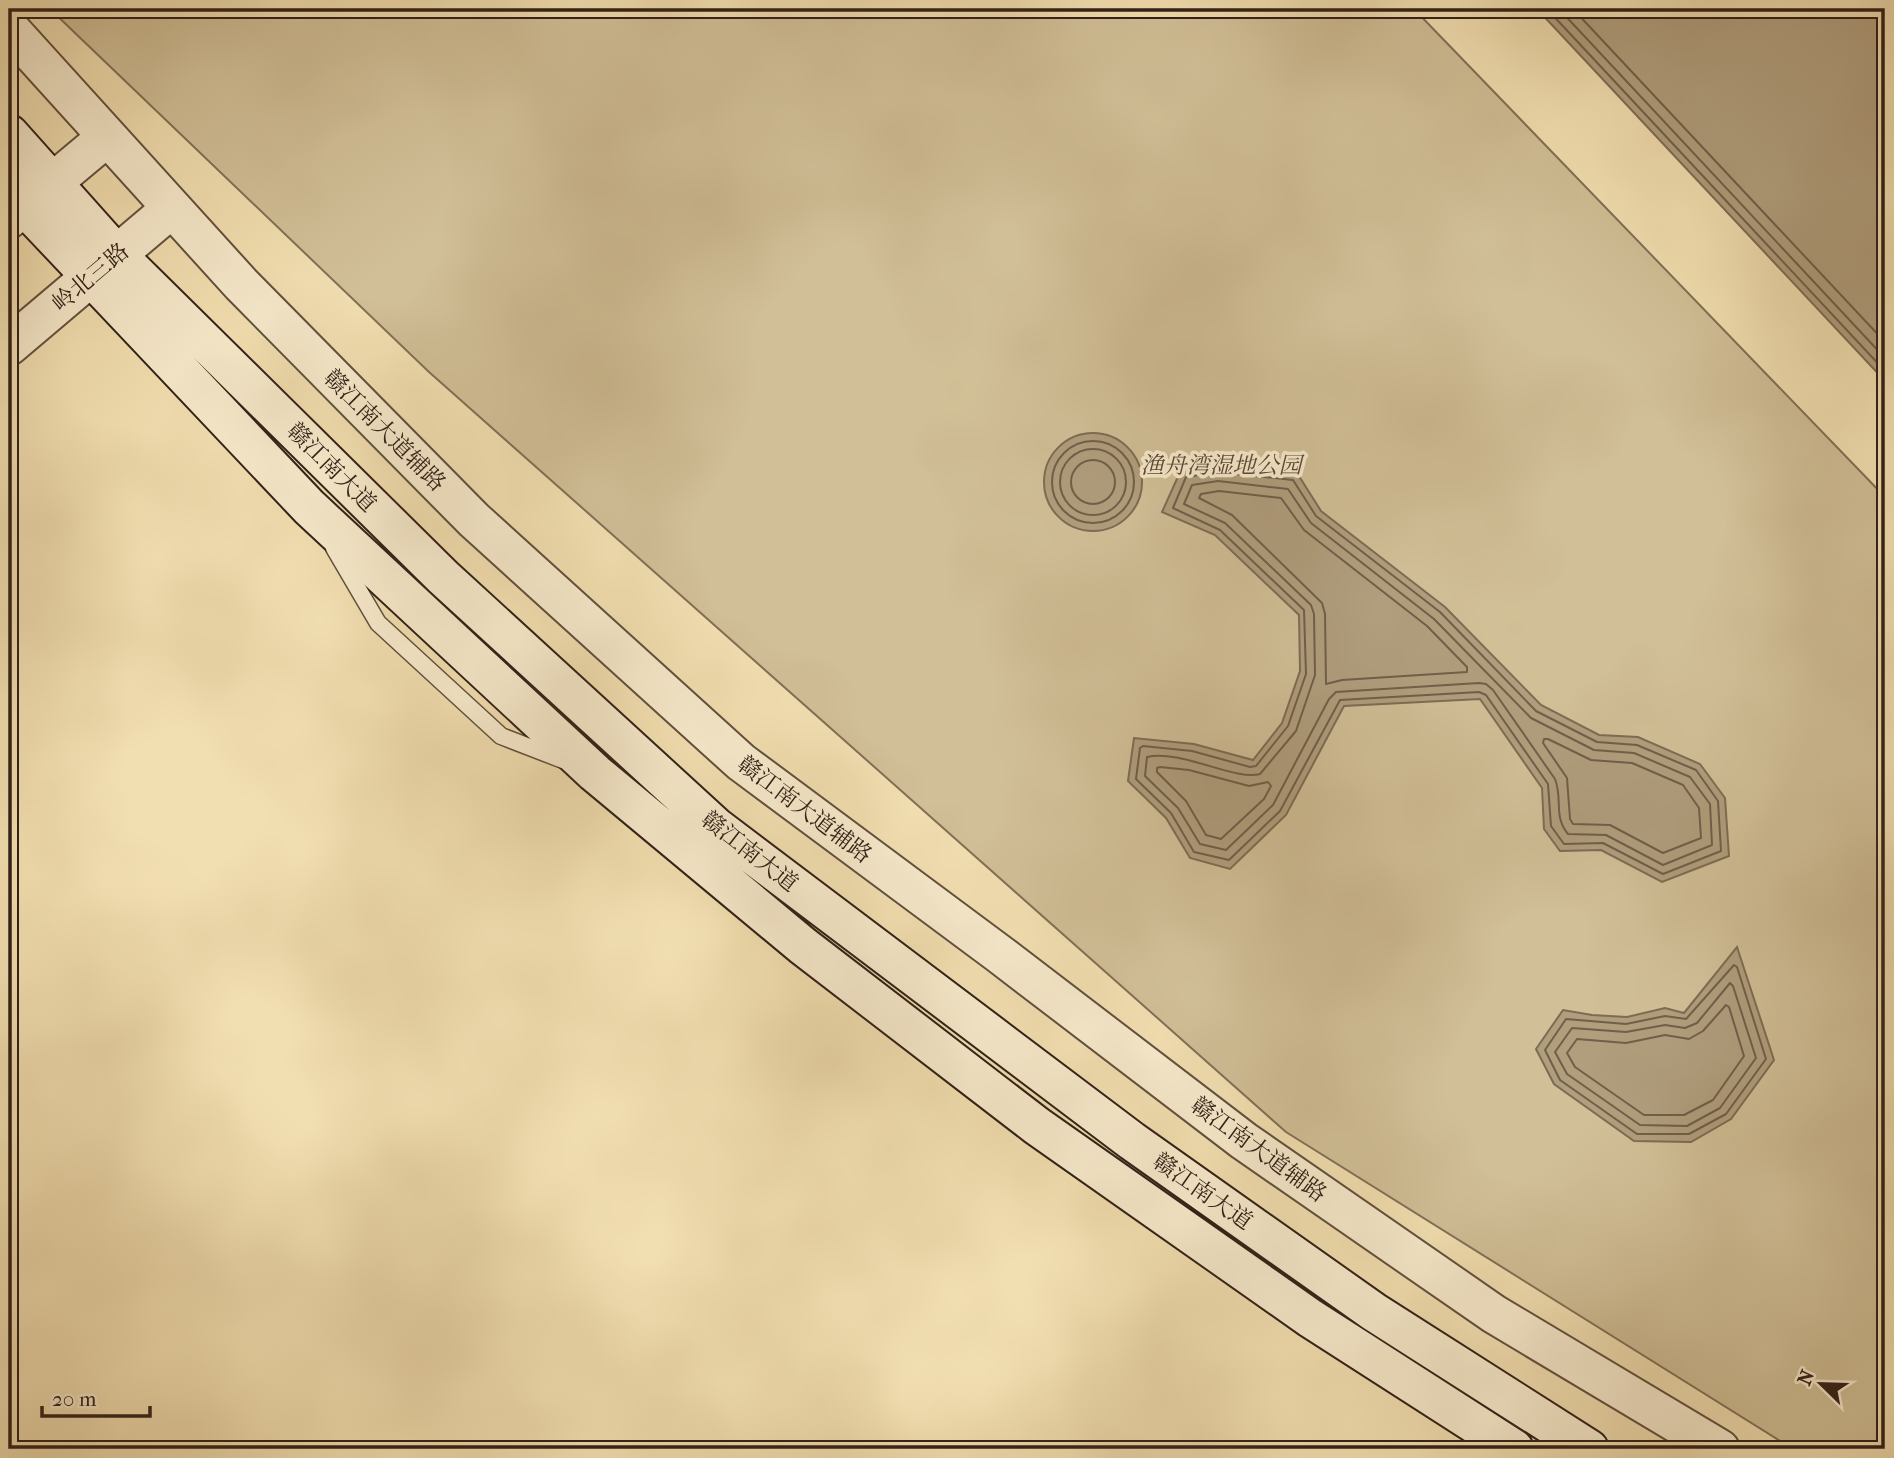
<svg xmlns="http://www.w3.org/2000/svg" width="1894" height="1458" viewBox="0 0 1894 1458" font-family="'IM FELL French Canon','Noto Serif SC',serif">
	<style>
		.green { fill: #d1bf97; stroke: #817057; stroke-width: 2 }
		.water { fill: #b09e7d; stroke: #7d6c54; stroke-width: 2 }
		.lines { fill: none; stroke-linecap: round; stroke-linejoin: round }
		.shore { stroke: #705f4a; stroke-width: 2 }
		.service-casing { stroke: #61503e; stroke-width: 19 }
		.tertiary-casing { stroke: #61503e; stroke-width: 42 }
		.secondary-casing { stroke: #312017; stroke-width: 42 }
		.service { stroke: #f7eacc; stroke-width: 16 }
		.tertiary { stroke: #f7eacc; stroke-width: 38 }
		.secondary { stroke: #f7eacc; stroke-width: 38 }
		.labels { text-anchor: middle; stroke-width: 7; stroke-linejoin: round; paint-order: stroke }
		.street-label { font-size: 23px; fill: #312017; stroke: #f7eacc }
		.park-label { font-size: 23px; font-style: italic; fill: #594837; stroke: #f7eacc }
	</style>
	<rect width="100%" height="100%" fill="#f2dfb1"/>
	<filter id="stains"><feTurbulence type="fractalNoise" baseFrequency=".00286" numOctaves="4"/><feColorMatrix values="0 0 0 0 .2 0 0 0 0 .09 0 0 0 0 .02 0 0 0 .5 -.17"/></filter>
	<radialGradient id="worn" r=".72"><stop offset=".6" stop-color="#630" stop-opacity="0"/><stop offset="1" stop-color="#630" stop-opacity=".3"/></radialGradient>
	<!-- green -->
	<path class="green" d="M 50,9 L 1414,9 L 1885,497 L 1885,1449 L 1793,1449 L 1286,1132 L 429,372 Z"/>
	<!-- water -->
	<path class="water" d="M 1537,9 L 1885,9 L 1885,381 Z
		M1044 482a49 49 0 1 1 98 0a49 49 0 1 1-98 0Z
		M 1218,465 L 1297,473 L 1321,511 L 1445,607 L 1541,705 L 1599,735 L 1638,737 L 1700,764 L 1725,798 L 1729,856 L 1662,882 L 1601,850 L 1560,851 L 1544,829 L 1542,788 L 1480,699 L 1344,706 L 1286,815 L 1230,869 L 1190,858 L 1166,818 L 1128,781 L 1134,738 L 1194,744 L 1253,760 L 1282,723 L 1300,671 L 1299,615 L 1215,535 L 1162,512 L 1181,470 Z
		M 1737,947 L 1774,1060 L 1731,1119 L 1691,1142 L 1634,1141 L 1554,1084 L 1536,1049 L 1563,1010 L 1592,1015 L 1627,1017 L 1665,1008 L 1684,1013 Z"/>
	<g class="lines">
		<!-- shore -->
		<path class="shore" d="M 1547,9 L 1885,371
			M 1559,9 L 1885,358
			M 1573,9 L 1885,342
			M1052 482a41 41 0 1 1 82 0a41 41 0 1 1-82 0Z
			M1060 482a33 33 0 1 1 66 0a33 33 0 1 1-66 0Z
			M1071 482a22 22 0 1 1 44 0a22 22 0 1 1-44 0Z
			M 1218,472 L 1293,480 L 1316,516 L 1440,612 L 1536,711 L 1597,742 L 1637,745 L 1696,770 L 1718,801 L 1721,851 L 1663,874 L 1603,843 L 1564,844 L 1551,826 L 1548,784 L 1486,695 L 1479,692 L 1340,700 L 1280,811 L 1229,860 L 1194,852 L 1171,813 L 1136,779 L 1140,748 L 1143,746 L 1192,751 L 1250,767 L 1256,766 L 1288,726 L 1306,674 L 1304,610 L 1220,530 L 1173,508 L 1186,477 Z
			M 1218,481 L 1288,489 L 1311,523 L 1434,619 L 1531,718 L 1594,750 L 1634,753 L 1690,777 L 1710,804 L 1712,845 L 1663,865 L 1606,835 L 1568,834 C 1553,816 1563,799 1555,779 L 1493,690 L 1486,684 L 1479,683 L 1336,692 L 1329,699 L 1273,805 L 1226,850 L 1200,844 L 1178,808 L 1145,776 L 1147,757 C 1180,749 1235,781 1260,774 L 1296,731 L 1315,675 L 1314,614 L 1311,605 L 1225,523 L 1184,504 L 1192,485 Z
			M 1219,491 L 1281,498 L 1304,530 L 1427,626 L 1467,667 L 1467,672 L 1342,680 L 1326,684 L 1325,614 L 1322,603 L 1232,515 L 1199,498 L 1201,494 Z
			M 1544,739 L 1548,739 L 1591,760 L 1632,763 L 1683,785 L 1699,808 L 1701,838 L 1663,853 L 1610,825 L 1573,824 L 1570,819 L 1567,778 L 1543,743 Z
			M 1160,767 L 1189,770 L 1249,786 L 1268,782 L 1271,786 L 1264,799 L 1221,839 L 1206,835 L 1186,801 L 1157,772 L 1157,768 Z
			M 1734,965 L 1737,967 L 1766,1059 L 1726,1114 L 1689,1134 L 1637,1134 L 1560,1080 L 1545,1050 L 1566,1019 L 1626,1024 L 1665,1016 L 1686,1019 Z
			M 1730,983 L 1733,986 L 1756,1058 L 1720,1108 L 1687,1126 L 1640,1125 L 1567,1074 L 1555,1052 L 1572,1028 L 1626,1032 L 1665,1025 L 1685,1028 L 1697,1023 Z
			M 1726,1005 L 1729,1007 L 1744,1056 L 1713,1100 L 1684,1115 L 1644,1115 L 1575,1067 L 1567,1053 L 1577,1039 L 1626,1043 L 1665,1035 L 1689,1039 L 1703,1031 Z"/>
		<defs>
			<path id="service" d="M 334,548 L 378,623 L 501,736 L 563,760"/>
			<path id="tertiary" d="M 9,28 L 241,284 L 474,520 L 741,762 L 998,953 L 1244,1141 L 1494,1314 L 1720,1449
				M 9,219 L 107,137
				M 9,346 L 172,208"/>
			<path id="secondary" d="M 9,134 L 117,255 L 443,577 L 716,827 L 1132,1141 L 1374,1312 L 1589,1449
				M 9,190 L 309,507 L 595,773 L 803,946 L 1037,1126 L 1310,1318 L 1514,1449"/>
		</defs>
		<!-- service casing -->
		<use href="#service" class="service-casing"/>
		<!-- tertiary casing -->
		<use href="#tertiary" class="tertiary-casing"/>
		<!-- secondary casing -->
		<use href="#secondary" class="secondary-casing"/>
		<!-- service -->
		<use href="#service" class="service"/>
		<!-- tertiary -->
		<use href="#tertiary" class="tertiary"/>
		<!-- secondary -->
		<use href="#secondary" class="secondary"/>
	</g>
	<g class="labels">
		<!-- street labels -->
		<g class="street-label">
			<text transform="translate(90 277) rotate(-40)" y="8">岭北三路</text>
			<text transform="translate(385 430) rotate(45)" y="8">赣江南大道辅路</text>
			<text transform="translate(332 467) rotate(45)" y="8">赣江南大道</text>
			<text transform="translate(805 809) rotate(37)" y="8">赣江南大道辅路</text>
			<text transform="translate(750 851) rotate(38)" y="8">赣江南大道</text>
			<text transform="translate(1259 1149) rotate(36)" y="8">赣江南大道辅路</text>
			<text transform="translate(1203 1191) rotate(35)" y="8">赣江南大道</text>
		</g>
		<!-- park labels -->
		<g class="park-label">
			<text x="1221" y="473">渔舟湾湿地公园</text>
		</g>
	</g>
	<!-- margin -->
	<rect width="1894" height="1458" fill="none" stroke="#f2dfb1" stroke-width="35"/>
	<rect x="10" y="10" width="1873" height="1437" fill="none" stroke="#312017" stroke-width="3.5"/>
	<rect x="18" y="18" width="1859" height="1423" fill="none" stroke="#312017" stroke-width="2"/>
	<!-- north arrow -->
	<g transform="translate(1821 1384) rotate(293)" stroke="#f7eacc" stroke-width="5" paint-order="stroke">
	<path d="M0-5L12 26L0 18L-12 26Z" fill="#312017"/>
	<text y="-10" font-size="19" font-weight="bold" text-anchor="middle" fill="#312017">N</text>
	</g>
	<!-- scale -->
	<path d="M42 1406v10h108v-10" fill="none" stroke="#312017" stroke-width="3.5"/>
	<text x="52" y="1406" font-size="21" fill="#312017" stroke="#f7eacc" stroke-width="5" paint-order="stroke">20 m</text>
	<rect width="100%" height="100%" filter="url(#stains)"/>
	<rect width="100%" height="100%" fill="url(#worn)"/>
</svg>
